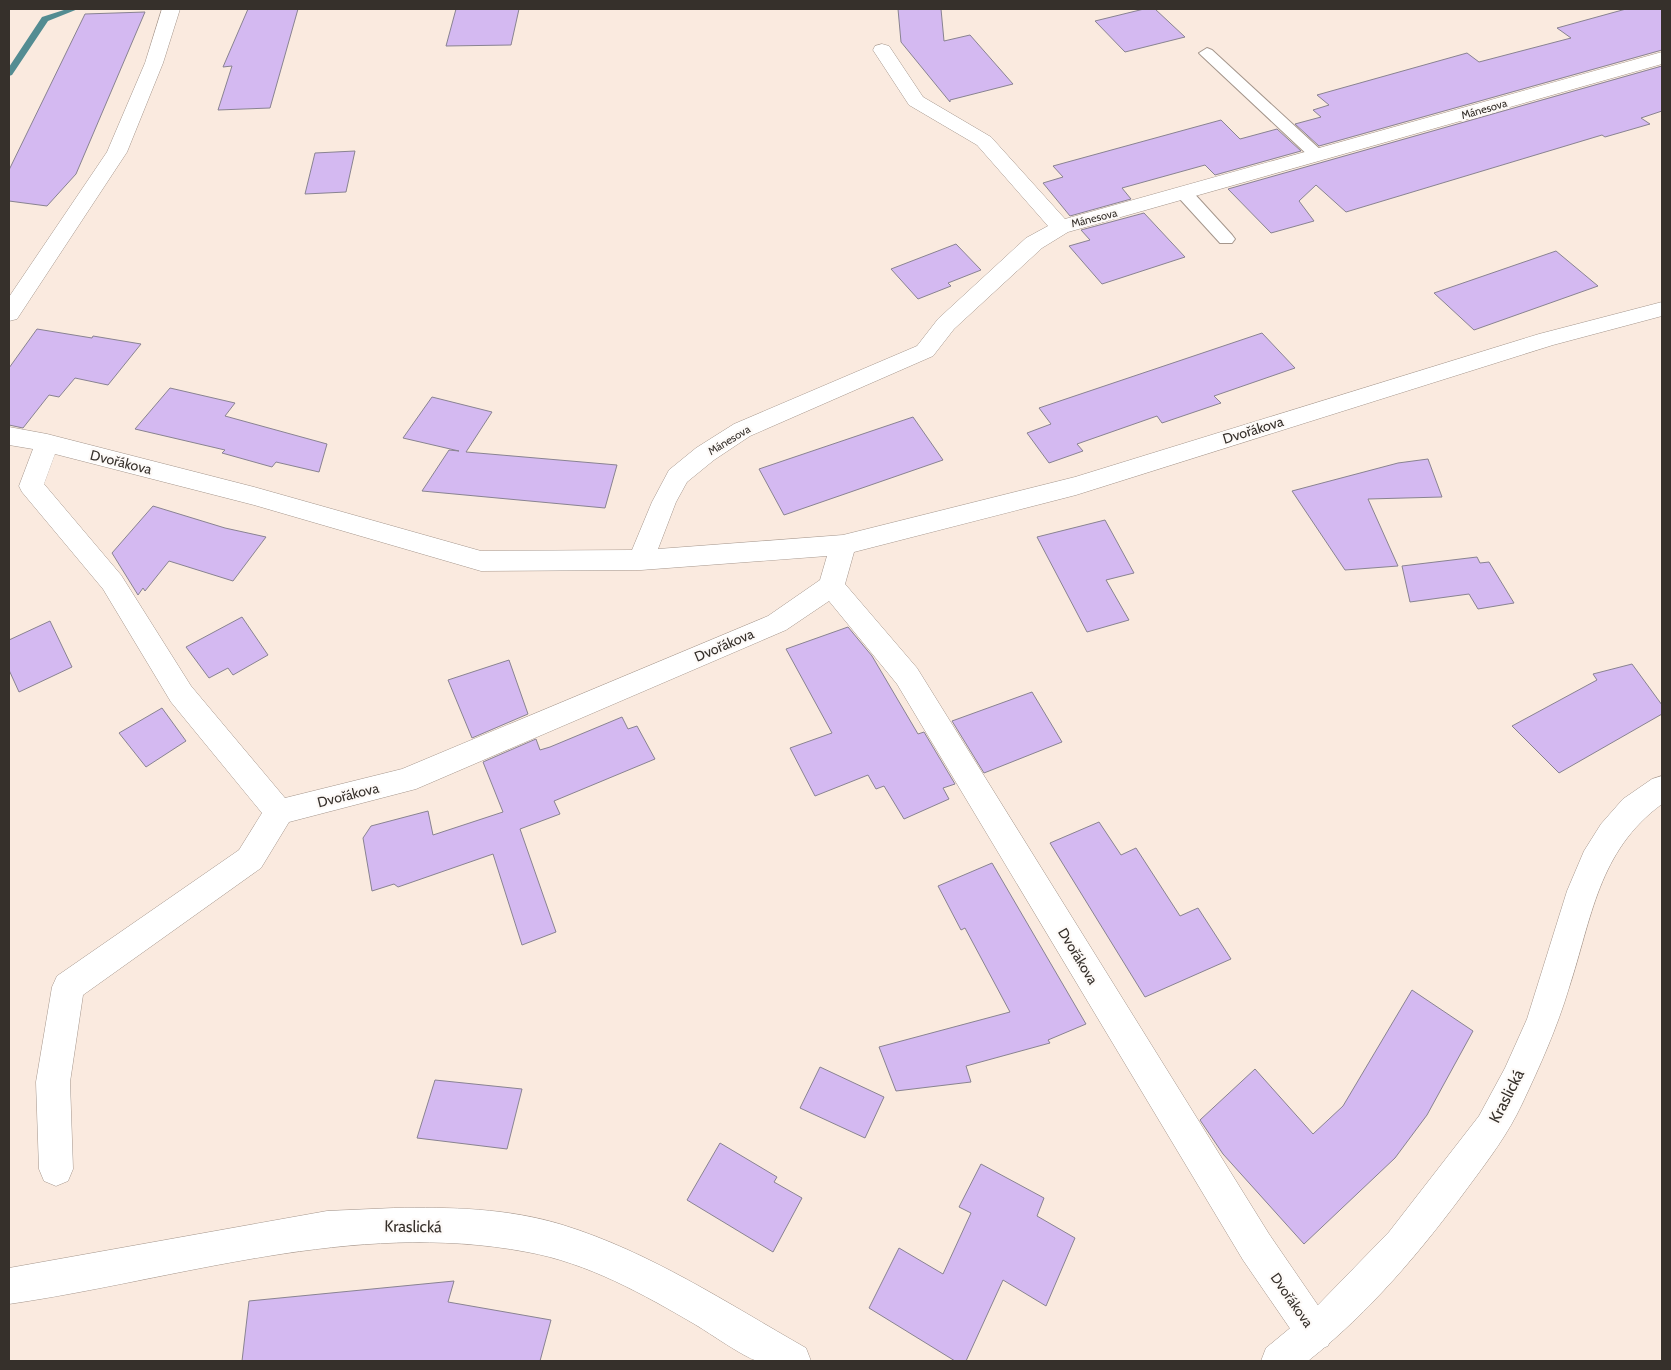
<svg xmlns="http://www.w3.org/2000/svg" width="1671" height="1370" viewBox="0 0 1671 1370" font-family="Cabin,sans-serif">
	<style>
		.lines { fill: none; stroke-linecap: round; stroke-linejoin: round }
		.stream { fill: #538c92; fill-rule: evenodd }
		.building { fill: #d4b9f1; stroke: #898391 }
		.lane-casing { stroke: #a5968c; stroke-width: 2 }
		.street-casing { stroke: #a5968c; stroke-width: 1 }
		.secondary-casing { stroke: #a5968c; stroke-width: 1 }
		.lane { fill: #fff; fill-rule: evenodd }
		.street { fill: #fff; fill-rule: evenodd }
		.secondary { fill: #fff; fill-rule: evenodd }
		.labels { text-anchor: middle; stroke-width: 4.5; stroke-linejoin: round; paint-order: stroke }
		.far-street-label { font-size: 11px; fill: #36302b; stroke: #fdfaf8 }
		.street-label { font-size: 14px; fill: #36302b; stroke: #fdfaf8 }
		.near-street-label { font-size: 16px; fill: #36302b; stroke: #fdfaf8 }
	</style>
	<rect width="100%" height="100%" fill="#faeadf"/>
	<g class="lines">
		<!-- stream -->
		<path class="stream" d="M 67,9 L 78,9 L 48,21 L 12,75 L 9,76 L 9,67 L 42,17 Z"/>
	</g>
	<!-- building -->
	<path class="building" d="M 248,9 L 298,9 L 270,108 L 218,110 L 232,66 L 223,67 Z
		M 456,9 L 519,9 L 511,45 L 446,46 Z
		M 898,9 L 941,9 L 944,41 L 970,35 L 1013,84 L 950,100 L 950,102 L 901,42 Z
		M 1144,9 L 1155,9 L 1185,37 L 1125,52 L 1095,21 Z
		M 1626,9 L 1662,9 L 1662,50 L 1319,146 L 1295,124 L 1321,117 L 1313,110 L 1329,105 L 1317,95 L 1467,53 L 1479,62 L 1571,38 L 1557,28 Z
		M 145,12 L 76,174 L 47,206 L 9,201 L 9,170 L 85,14 Z
		M 1662,66 L 1662,111 L 1641,118 L 1650,124 L 1605,137 L 1602,135 L 1346,212 L 1316,185 L 1299,201 L 1314,221 L 1271,233 L 1228,189 Z
		M 1221,120 L 1240,139 L 1277,129 L 1301,151 L 1215,175 L 1205,165 L 1122,188 L 1131,199 L 1070,216 L 1043,183 L 1063,177 L 1053,166 Z
		M 355,151 L 346,192 L 305,194 L 315,153 Z
		M 1144,213 L 1185,257 L 1102,284 L 1069,246 L 1090,240 L 1081,230 Z
		M 956,244 L 981,270 L 948,283 L 951,286 L 918,299 L 891,269 Z
		M 1556,251 L 1598,286 L 1474,330 L 1434,293 Z
		M 37,329 L 92,338 L 93,336 L 141,344 L 108,385 L 75,378 L 59,397 L 49,395 L 23,428 L 9,425 L 9,368 Z
		M 1262,333 L 1295,368 L 1214,396 L 1221,403 L 1162,423 L 1157,416 L 1077,444 L 1083,451 L 1049,463 L 1027,433 L 1051,424 L 1039,408 Z
		M 170,388 L 235,403 L 225,416 L 327,444 L 319,472 L 276,462 L 272,467 L 222,453 L 225,450 L 135,429 Z
		M 432,397 L 492,412 L 466,452 L 617,465 L 605,508 L 422,491 L 449,450 L 459,451 L 403,438 Z
		M 913,417 L 943,460 L 784,515 L 759,469 Z
		M 1428,459 L 1442,497 L 1368,499 L 1398,566 L 1345,570 L 1292,491 L 1398,463 Z
		M 153,506 L 225,528 L 266,537 L 233,581 L 169,561 L 145,591 L 143,588 L 138,595 L 112,553 Z
		M 1105,520 L 1134,573 L 1106,580 L 1129,620 L 1087,632 L 1037,537 Z
		M 1477,557 L 1480,563 L 1489,562 L 1514,603 L 1478,609 L 1469,594 L 1410,602 L 1402,566 Z
		M 242,617 L 268,655 L 233,675 L 228,668 L 209,678 L 186,647 Z
		M 50,621 L 72,667 L 19,692 L 9,670 L 9,640 Z
		M 848,627 L 872,656 L 918,734 L 924,732 L 955,784 L 943,788 L 949,799 L 904,819 L 884,786 L 876,789 L 868,775 L 815,796 L 790,748 L 832,733 L 786,649 Z
		M 509,660 L 528,714 L 472,738 L 448,680 Z
		M 1632,664 L 1662,705 L 1662,714 L 1559,773 L 1512,726 L 1597,680 L 1593,674 Z
		M 1032,692 L 1062,742 L 984,773 L 952,721 Z
		M 162,708 L 186,741 L 146,767 L 119,733 Z
		M 622,717 L 628,729 L 637,726 L 655,759 L 554,801 L 560,814 L 520,829 L 556,932 L 522,945 L 493,854 L 398,887 L 394,884 L 372,891 L 363,838 L 371,826 L 428,811 L 433,835 L 503,812 L 483,762 L 536,739 L 540,750 L 550,747 Z
		M 1099,822 L 1121,855 L 1136,848 L 1180,916 L 1198,908 L 1231,959 L 1145,997 L 1050,843 Z
		M 992,863 L 1086,1024 L 1048,1040 L 1050,1043 L 966,1066 L 971,1082 L 896,1091 L 879,1047 L 1010,1012 L 965,928 L 961,930 L 938,886 Z
		M 1412,990 L 1473,1031 L 1427,1115 L 1395,1158 L 1304,1244 L 1223,1154 L 1200,1120 L 1255,1069 L 1313,1134 L 1343,1106 Z
		M 820,1067 L 884,1097 L 865,1138 L 800,1108 Z
		M 435,1080 L 522,1089 L 507,1149 L 417,1138 Z
		M 720,1143 L 777,1177 L 774,1182 L 802,1198 L 773,1252 L 687,1200 Z
		M 981,1164 L 1044,1198 L 1037,1216 L 1075,1238 L 1046,1306 L 1003,1280 L 966,1361 L 955,1361 L 869,1308 L 899,1248 L 943,1274 L 971,1213 L 959,1207 Z
		M 454,1281 L 448,1302 L 551,1320 L 540,1361 L 242,1361 L 249,1301 Z"/>
	<g class="lines">
		<defs>
			<path id="lane" d="M 1207,48 L 1212,50 L 1324,153 L 1326,156 L 1324,159 L 1312,159 L 1202,56 L 1199,53 Z
				M 1184,188 L 1190,189 L 1232,235 L 1235,239 L 1232,243 L 1220,243 L 1178,197 L 1176,193 L 1178,189 Z"/>
			<path id="street" d="M 162,9 L 180,9 L 163,63 L 127,152 L 17,319 L 9,321 L 9,297 L 107,152 L 145,63 Z
				M 882,44 L 889,46 L 923,97 L 991,137 L 1065,219 L 1662,52 L 1662,64 L 1068,232 L 1042,248 L 954,329 L 933,356 L 750,436 L 714,460 L 687,482 L 676,502 L 658,549 L 843,535 L 1075,477 L 1539,334 L 1662,302 L 1662,316 L 1553,345 L 1076,495 L 854,552 L 845,584 L 917,668 L 1269,1234 L 1328,1320 L 1333,1333 L 1328,1346 L 1315,1351 L 1302,1346 L 1243,1260 L 897,684 L 829,601 L 786,630 L 416,789 L 289,822 L 261,868 L 83,995 L 70,1082 L 73,1169 L 68,1181 L 56,1186 L 44,1181 L 39,1169 L 36,1082 L 52,987 L 57,976 L 239,850 L 262,813 L 171,702 L 103,589 L 22,492 L 19,486 L 33,449 L 9,445 L 9,427 L 47,434 L 254,487 L 481,551 L 632,550 L 652,502 L 669,470 L 696,448 L 734,424 L 917,346 L 938,319 L 1026,238 L 1048,226 L 977,145 L 909,105 L 873,50 L 875,46 ZM 55,454 L 254,505 L 481,571 L 641,570 L 827,556 L 820,580 L 768,616 L 402,769 L 285,798 L 191,686 L 121,575 L 44,484 Z"/>
			<path id="secondary" d="M 1662,776 L 1662,804 C 1598,851 1592,918 1569,988 C 1557,1028 1540,1066 1522,1104 C 1508,1134 1489,1159 1469,1186 C 1422,1250 1370,1312 1308,1361 L 1261,1361 L 1266,1348 L 1318,1305 L 1389,1232 L 1479,1116 L 1505,1068 L 1527,1019 L 1567,891 L 1584,851 L 1601,824 L 1623,799 L 1652,779 Z
				M 394,1208 C 450,1207 508,1208 563,1225 C 650,1252 727,1303 806,1348 L 811,1361 C 799,1362 769,1365 757,1361 C 742,1356 711,1334 696,1325 C 643,1294 588,1263 527,1252 C 353,1219 180,1279 9,1304 L 9,1268 L 327,1211 Z"/>
		</defs>
		<!-- lane casing -->
		<use href="#lane" class="lane-casing"/>
		<!-- street casing -->
		<use href="#street" class="street-casing"/>
		<!-- secondary casing -->
		<use href="#secondary" class="secondary-casing"/>
		<!-- lane -->
		<use href="#lane" class="lane"/>
		<!-- street -->
		<use href="#street" class="street"/>
		<!-- secondary -->
		<use href="#secondary" class="secondary"/>
	</g>
	<g class="labels">
		<!-- far-street labels -->
		<g class="far-street-label">
			<text transform="translate(1484 109) rotate(-16)" y="4">Mánesova</text>
			<text transform="translate(1094 218) rotate(-14)" y="4">Mánesova</text>
			<text transform="translate(729 440) rotate(-31)" y="4">Mánesova</text>
		</g>
		<!-- street labels -->
		<g class="street-label">
			<text transform="translate(1253 430) rotate(-17)" y="5">Dvořákova</text>
			<text transform="translate(121 462) rotate(14)" y="5">Dvořákova</text>
			<text transform="translate(724 645) rotate(-23)" y="5">Dvořákova</text>
			<text transform="translate(348 795) rotate(-14)" y="5">Dvořákova</text>
			<text transform="translate(1078 956) rotate(59)" y="5">Dvořákova</text>
			<text transform="translate(1292 1300) rotate(55)" y="5">Dvořákova</text>
		</g>
		<!-- near-street labels -->
		<g class="near-street-label">
			<text transform="translate(1506 1096) rotate(-63)" y="6">Kraslická</text>
			<text transform="translate(413 1226) rotate(1)" y="6">Kraslická</text>
		</g>
	</g>
	<!-- border -->
	<rect width="1671" height="1370" fill="none" stroke="#36302b" stroke-width="20"/>
</svg>
